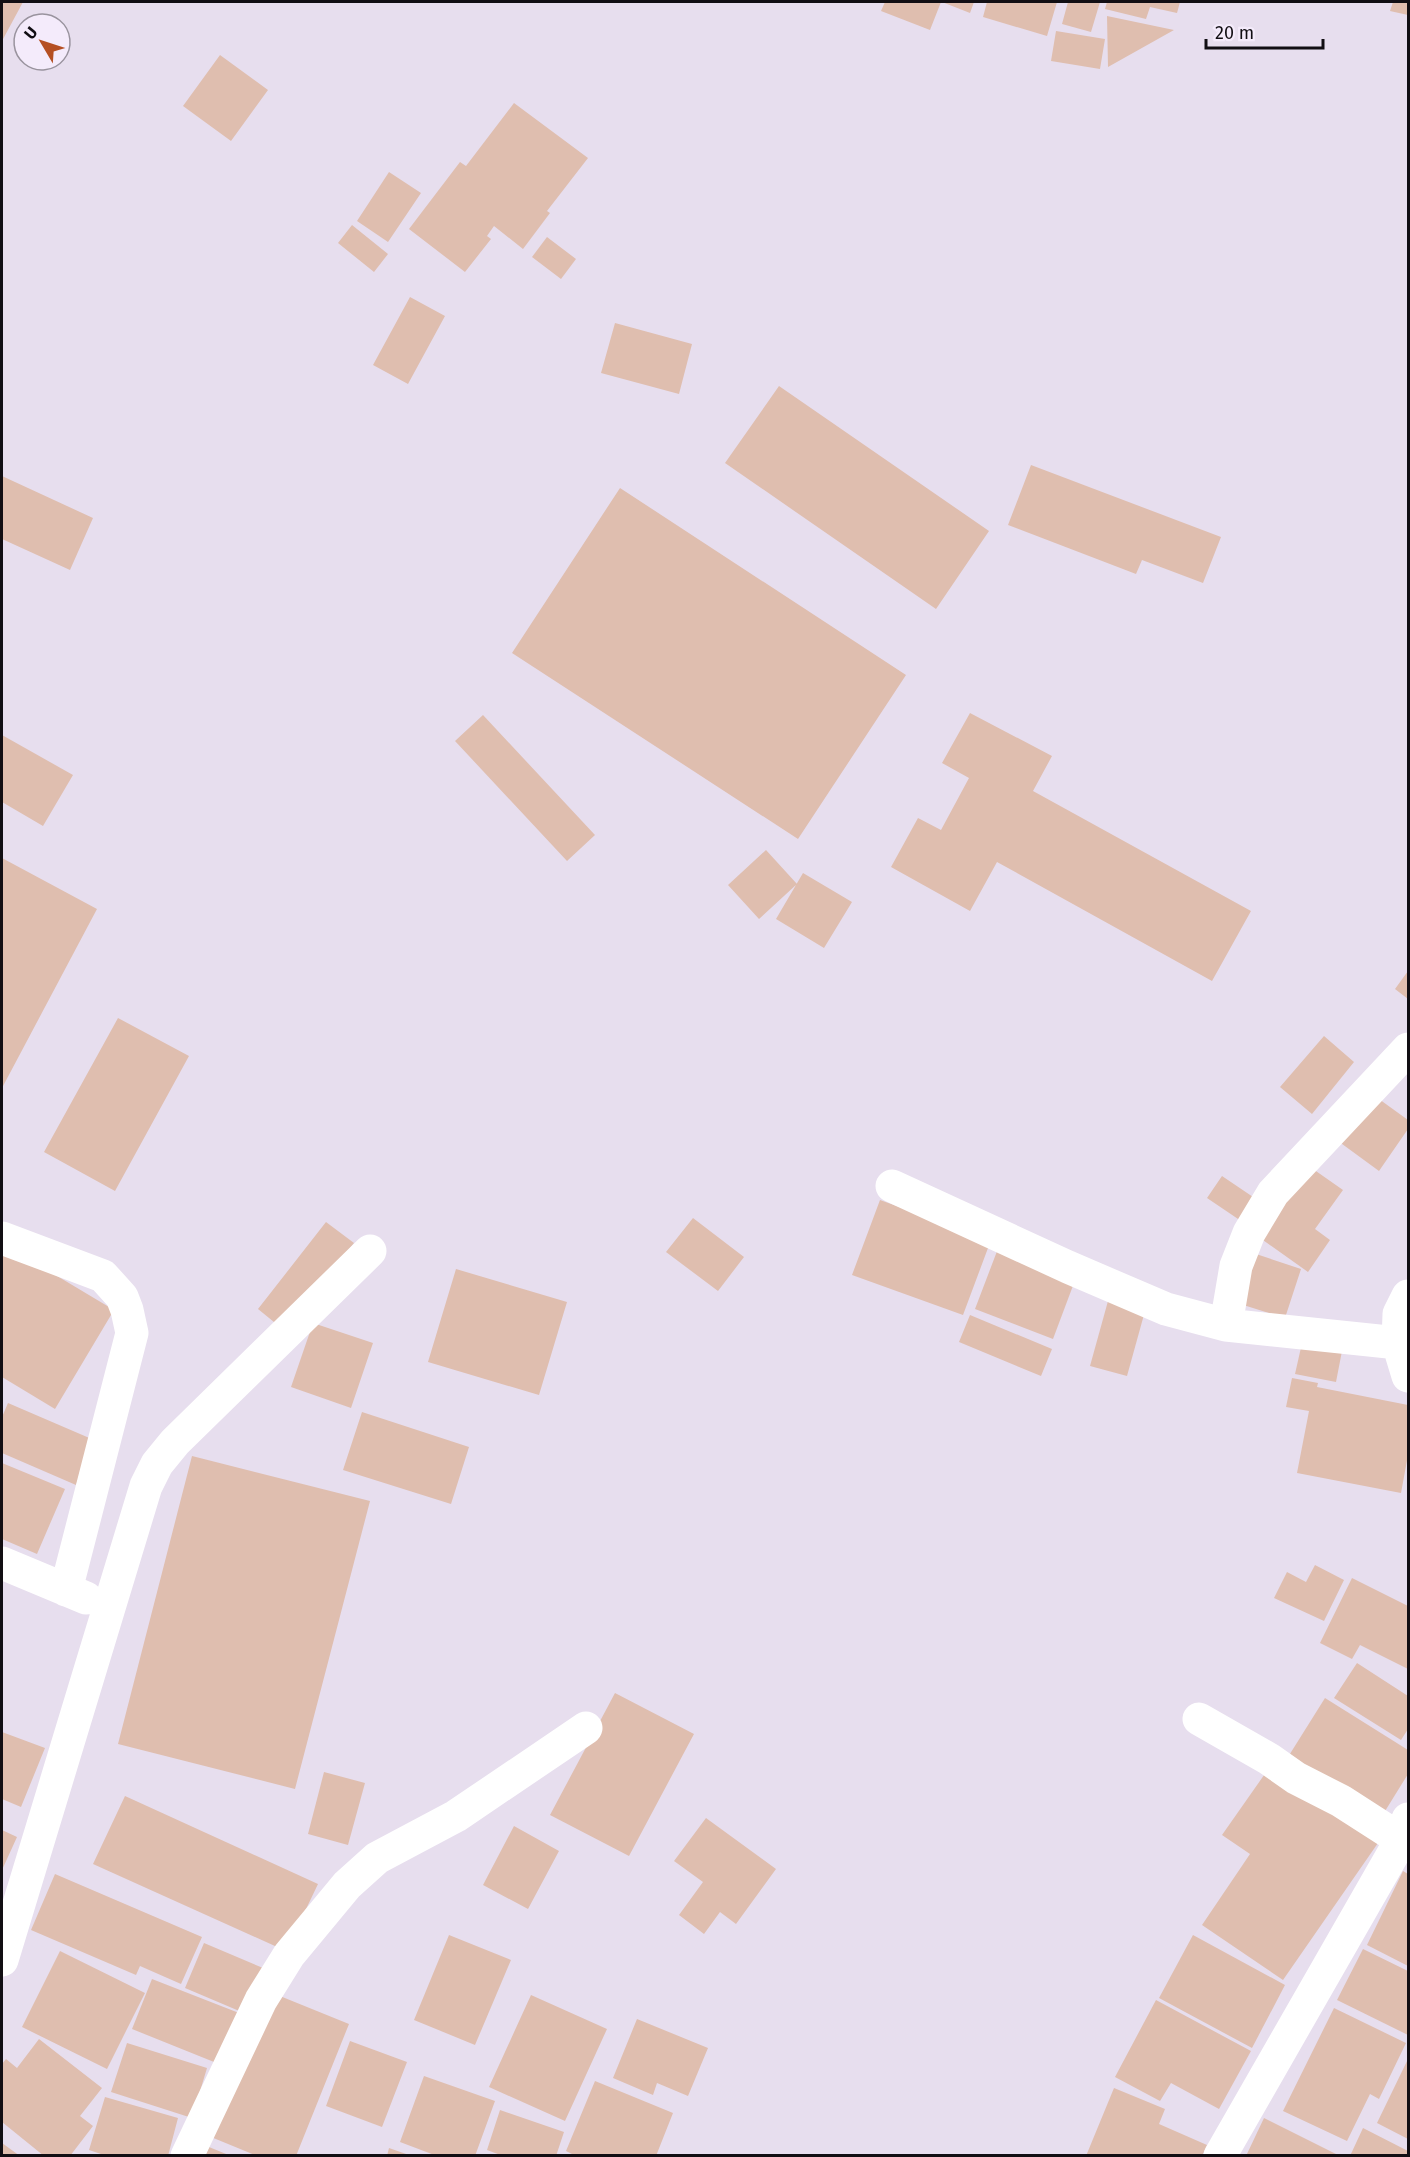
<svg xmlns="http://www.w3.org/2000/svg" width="1410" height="2157" viewBox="0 0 1410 2157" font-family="'Fira Sans',sans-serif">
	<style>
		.building { fill: #dfbeaf }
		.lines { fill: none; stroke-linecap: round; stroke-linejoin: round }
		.street { stroke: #fff; stroke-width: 33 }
	</style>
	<rect width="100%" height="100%" fill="#e7deee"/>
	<!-- building -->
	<path class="building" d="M 2,2 L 23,2 L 2,41 Z
		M 885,2 L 941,2 L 930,30 L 881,11 Z
		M 942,2 L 974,2 L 970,13 Z
		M 987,2 L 1057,2 L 1047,36 L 983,17 Z
		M 1068,2 L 1100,2 L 1091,32 L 1062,24 Z
		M 1107,2 L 1180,2 L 1177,13 L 1150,7 L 1146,19 L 1105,9 Z
		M 1393,2 L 1408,2 L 1408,15 L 1390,11 Z
		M 1107,16 L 1174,30 L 1108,67 Z
		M 1056,31 L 1105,39 L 1100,69 L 1051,61 Z
		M 220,55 L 268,90 L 231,141 L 183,106 Z
		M 514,103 L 588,158 L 547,211 L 550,213 L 523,249 L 494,226 L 487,236 L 491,239 L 465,272 L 409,229 L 460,162 L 466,166 Z
		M 389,172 L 421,193 L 388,242 L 357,221 Z
		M 352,225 L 388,254 L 374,272 L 338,243 Z
		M 547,237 L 576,259 L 561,279 L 532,257 Z
		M 410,297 L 445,316 L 408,384 L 373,365 Z
		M 615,323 L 692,344 L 679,394 L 601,373 Z
		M 779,386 L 989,531 L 936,609 L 725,463 Z
		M 1031,465 L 1221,537 L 1203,583 L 1142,560 L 1136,574 L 1008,525 Z
		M 2,476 L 93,518 L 70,570 L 2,539 Z
		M 620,488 L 906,675 L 798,839 L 512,653 Z
		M 970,713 L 1052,756 L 1033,791 L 1251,911 L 1212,981 L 997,862 L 970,911 L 891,867 L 918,818 L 941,830 L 969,778 L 942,763 Z
		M 483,715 L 595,835 L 567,861 L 455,741 Z
		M 2,735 L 73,775 L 43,826 L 2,802 Z
		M 766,850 L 797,884 L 759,919 L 728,885 Z
		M 2,858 L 97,909 L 2,1088 Z
		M 803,873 L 852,902 L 824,948 L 776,919 Z
		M 1408,971 L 1408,999 L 1395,989 Z
		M 118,1018 L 189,1056 L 115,1191 L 44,1152 Z
		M 1324,1036 L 1354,1062 L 1312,1114 L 1280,1087 Z
		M 1372,1094 L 1408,1120 L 1408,1129 L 1379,1171 L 1338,1141 Z
		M 1303,1162 L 1343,1190 L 1315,1229 L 1330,1240 L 1308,1272 L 1253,1233 Z
		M 1222,1176 L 1259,1201 L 1244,1223 L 1207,1198 Z
		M 880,1200 L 991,1240 L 963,1315 L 852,1275 Z
		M 693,1218 L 744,1257 L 718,1291 L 666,1252 Z
		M 326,1222 L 354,1243 L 285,1331 L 258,1309 Z
		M 2,1243 L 114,1310 L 55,1409 L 2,1377 Z
		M 999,1246 L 1077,1275 L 1053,1339 L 975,1309 Z
		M 1253,1253 L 1301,1269 L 1285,1318 L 1237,1303 Z
		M 456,1269 L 567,1302 L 539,1395 L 428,1362 Z
		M 1108,1301 L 1145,1311 L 1127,1376 L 1090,1366 Z
		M 970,1315 L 1052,1349 L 1041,1376 L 959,1342 Z
		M 313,1323 L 373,1343 L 351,1408 L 291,1387 Z
		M 1302,1343 L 1342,1351 L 1336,1382 L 1295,1374 Z
		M 1292,1378 L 1318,1383 L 1317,1387 L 1408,1405 L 1408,1455 L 1401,1493 L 1297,1473 L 1309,1411 L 1286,1407 Z
		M 8,1403 L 94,1440 L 76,1485 L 2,1453 L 2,1417 Z
		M 362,1412 L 469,1447 L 451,1504 L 343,1470 Z
		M 192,1456 L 370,1501 L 295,1789 L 118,1744 Z
		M 2,1463 L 65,1489 L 37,1554 L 2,1539 Z
		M 1315,1565 L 1344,1580 L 1324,1621 L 1274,1598 L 1287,1572 L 1306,1582 Z
		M 1352,1578 L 1408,1606 L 1408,1669 L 1360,1645 L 1352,1659 L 1320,1643 Z
		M 1357,1663 L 1408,1696 L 1408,1729 L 1401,1740 L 1334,1698 Z
		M 615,1693 L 694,1734 L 629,1856 L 550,1815 Z
		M 1325,1698 L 1408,1750 L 1408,1774 L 1382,1816 L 1288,1757 Z
		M 2,1732 L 45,1748 L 21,1807 L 2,1799 Z
		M 1269,1768 L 1378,1843 L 1283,1980 L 1202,1925 L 1250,1854 L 1222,1835 Z
		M 324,1772 L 365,1783 L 348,1845 L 308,1834 Z
		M 125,1796 L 318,1884 L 286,1951 L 93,1864 Z
		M 706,1818 L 776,1869 L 736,1924 L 720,1912 L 704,1934 L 679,1915 L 703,1882 L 674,1861 Z
		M 514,1826 L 559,1851 L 528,1909 L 483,1885 Z
		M 2,1830 L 17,1837 L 2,1870 Z
		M 1403,1871 L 1408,1874 L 1408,1966 L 1367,1945 Z
		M 55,1874 L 202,1937 L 181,1984 L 140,1966 L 136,1975 L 31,1930 Z
		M 449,1935 L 511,1960 L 475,2045 L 414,2020 Z
		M 1193,1935 L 1285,1985 L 1252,2048 L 1159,1998 Z
		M 204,1943 L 263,1968 L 244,2013 L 185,1988 Z
		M 1363,1949 L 1408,1971 L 1408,2035 L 1337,2000 Z
		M 60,1951 L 145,1993 L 107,2069 L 22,2027 Z
		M 152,1979 L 239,2013 L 219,2064 L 132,2029 Z
		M 270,1992 L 349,2024 L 296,2156 L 257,2156 L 211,2137 Z
		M 531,1995 L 607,2029 L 565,2121 L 489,2087 Z
		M 1156,2000 L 1251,2051 L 1219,2109 L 1171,2083 L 1160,2101 L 1115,2077 Z
		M 1334,2008 L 1406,2043 L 1379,2099 L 1370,2094 L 1347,2141 L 1283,2111 Z
		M 637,2019 L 708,2048 L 688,2096 L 657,2083 L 653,2095 L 613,2078 Z
		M 39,2039 L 102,2088 L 80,2116 L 93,2126 L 70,2156 L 44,2156 L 2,2122 L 2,2064 L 6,2059 L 17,2068 Z
		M 350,2041 L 407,2062 L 382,2127 L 326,2106 Z
		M 127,2043 L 207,2068 L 192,2118 L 111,2092 Z
		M 1408,2059 L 1408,2139 L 1377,2123 Z
		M 424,2076 L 495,2101 L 475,2156 L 437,2156 L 400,2142 Z
		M 595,2081 L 673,2113 L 656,2156 L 576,2156 L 566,2151 Z
		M 1114,2088 L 1165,2109 L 1159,2124 L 1207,2145 L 1202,2156 L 1086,2156 Z
		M 105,2097 L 178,2118 L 168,2156 L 107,2156 L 89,2150 Z
		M 500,2110 L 564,2132 L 556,2156 L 503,2156 L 487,2150 Z
		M 1264,2118 L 1340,2156 L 1246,2156 Z
		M 1363,2128 L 1408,2151 L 1408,2156 L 1350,2156 Z
		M 2,2143 L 20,2156 L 2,2156 Z
		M 209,2147 L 231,2156 L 205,2156 Z
		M 389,2148 L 409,2155 L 409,2156 L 387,2156 Z"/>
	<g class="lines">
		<!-- street -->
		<path class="street" d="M 892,1186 L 1068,1267 L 1166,1309 L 1226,1325 L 1398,1343
			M 2,1238 L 103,1276 L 122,1297 L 127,1310 L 132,1333 L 66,1590
			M 1408,1296 L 1399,1314 L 1398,1343 L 1408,1376
			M 1226,1325 L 1236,1266 L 1249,1233 L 1273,1193 L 1408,1049
			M 2,1563 L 86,1598
			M 1199,1719 L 1269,1759 L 1296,1778 L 1341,1801 L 1408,1844
			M 2,1960 L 146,1486 L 157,1464 L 175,1442 L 370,1251
			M 187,2156 L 261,2000 L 289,1955 L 347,1885 L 377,1858 L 456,1816 L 586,1728
			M 1220,2156 L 1401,1840 L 1408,1819"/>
	</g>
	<!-- border -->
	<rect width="1410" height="2157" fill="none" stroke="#110e13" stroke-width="6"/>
	<!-- north arrow -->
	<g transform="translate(42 42) rotate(309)"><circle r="28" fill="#f4ebfb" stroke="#99939e" stroke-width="1.5"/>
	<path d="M0-4.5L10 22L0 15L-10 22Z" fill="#b54f22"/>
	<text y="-9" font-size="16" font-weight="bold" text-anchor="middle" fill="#110e13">U</text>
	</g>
	<!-- scale -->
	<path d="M1206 39v9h117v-9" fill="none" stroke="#110e13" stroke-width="3"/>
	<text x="1215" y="39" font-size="18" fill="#110e13" stroke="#f4ebfb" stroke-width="4.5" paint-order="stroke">20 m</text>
</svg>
